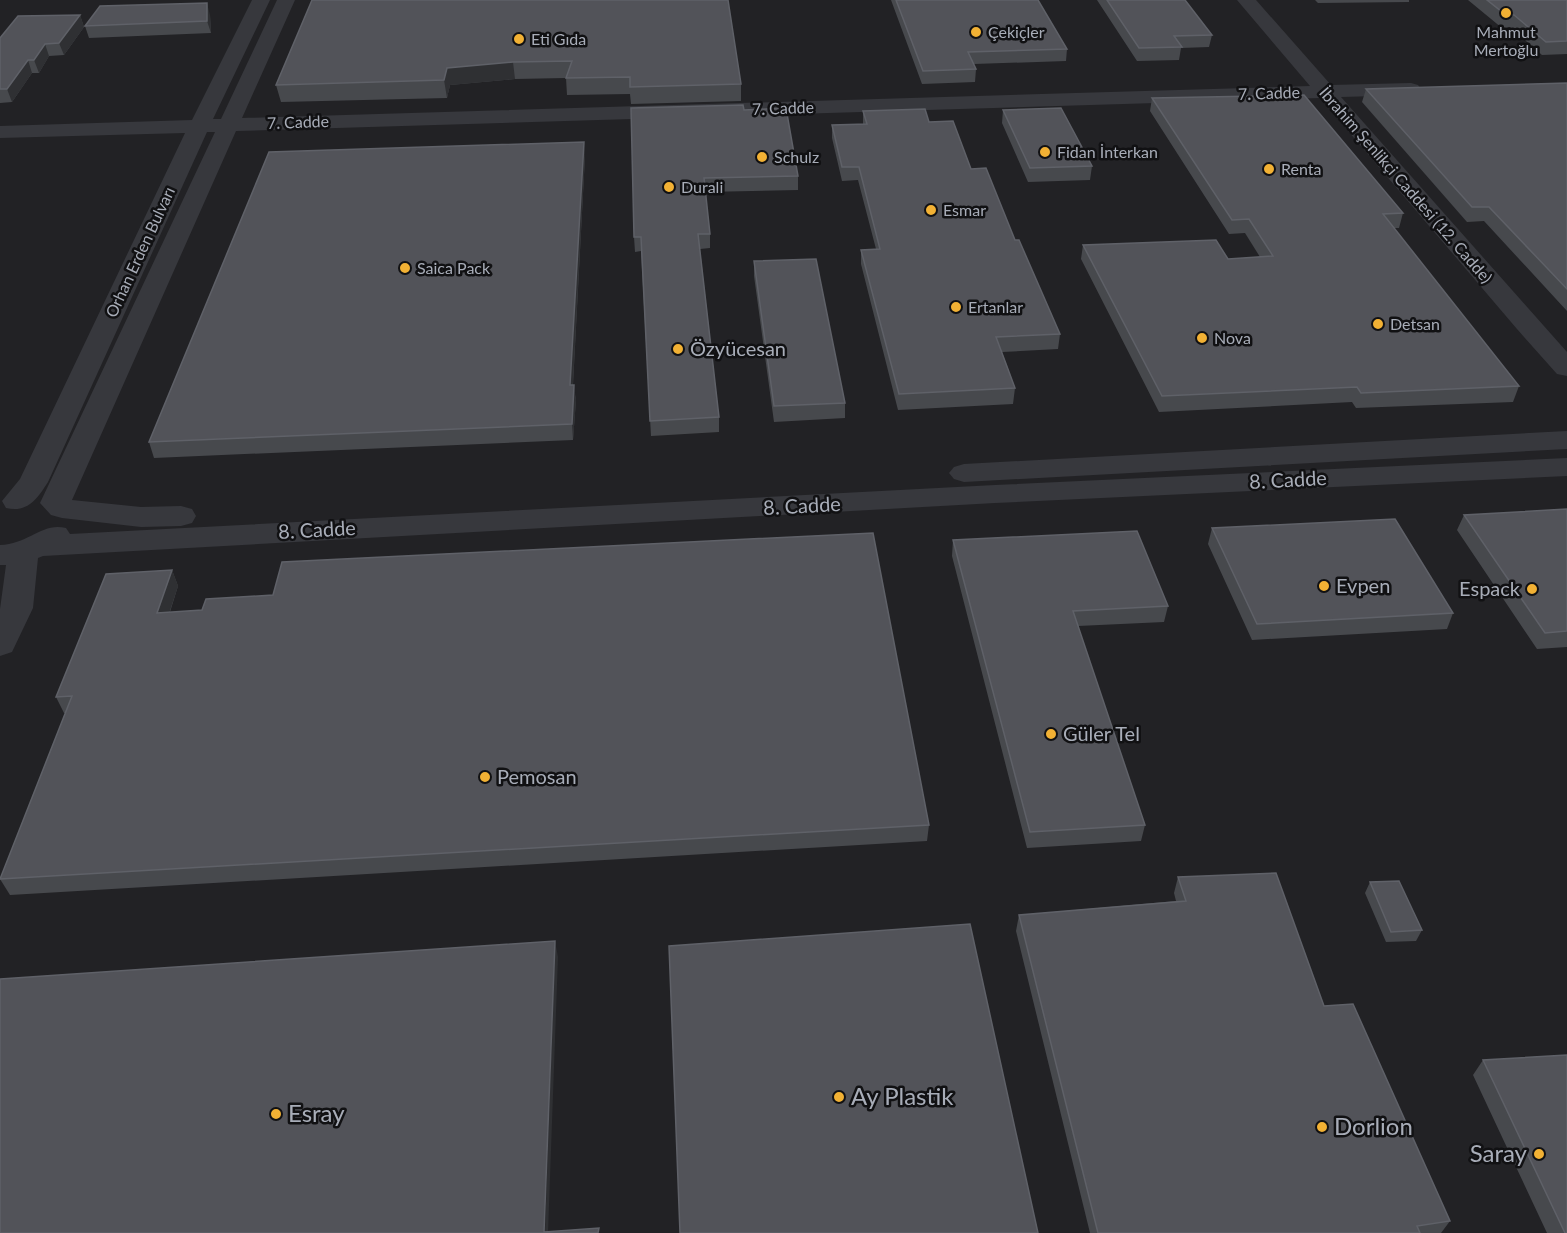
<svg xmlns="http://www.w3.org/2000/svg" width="1567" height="1233" viewBox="0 0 1567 1233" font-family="Lato,sans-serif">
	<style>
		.built { fill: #222225 }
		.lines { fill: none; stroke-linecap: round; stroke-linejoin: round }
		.minor { fill: #37383d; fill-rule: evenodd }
		.wall { fill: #47494d }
		.shaded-wall { fill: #2f3033 }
		.building { fill: #525359; stroke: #5f6168; stroke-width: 1.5 }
		.poi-dot { fill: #f2b134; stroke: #111113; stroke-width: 2 }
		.labels { text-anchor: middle; stroke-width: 5; stroke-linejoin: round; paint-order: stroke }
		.far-poi-label { font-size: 16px; fill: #a8adb8; stroke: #111113; text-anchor: start }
		.far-street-label { font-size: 16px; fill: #a8adb8; stroke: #111113 }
		.poi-label { font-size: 20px; fill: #a8adb8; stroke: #111113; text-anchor: start }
		.street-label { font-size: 20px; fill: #a8adb8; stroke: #111113 }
		.near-poi-label { font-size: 24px; fill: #a8adb8; stroke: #111113; text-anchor: start }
	</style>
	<rect width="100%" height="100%" fill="#161618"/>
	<!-- built -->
	<path class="built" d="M 0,0 L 1567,0 L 1567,1233 L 0,1233 Z"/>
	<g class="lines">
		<!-- minor -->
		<path class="minor" d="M 252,0 L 270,0 L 213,119 L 221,119 L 277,0 L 295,0 L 242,118 L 1310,86 L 1237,0 L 1256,0 L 1331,85 L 1411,83 L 1418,85 L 1421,89 L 1418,93 L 1411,95 L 1341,97 L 1567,352 L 1567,376 L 1557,374 L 1517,329 L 1320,98 L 236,131 L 72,500 L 141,507 L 181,506 L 192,509 L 196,516 L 192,523 L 181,526 L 141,527 L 62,518 L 51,515 L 40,503 L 215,132 L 207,132 L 48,482 C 37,499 28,513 6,508 L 2,501 L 20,479 L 185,133 L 0,138 L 0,126 L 192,120 Z
			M 1567,431 L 1567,449 L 964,482 L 954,479 L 949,473 L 954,467 L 964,464 Z
			M 1567,458 L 1567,476 L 995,503 L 43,556 L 38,558 L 33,608 L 12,652 L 0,656 L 0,609 L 6,565 L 0,565 L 0,545 C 29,544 42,522 66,528 L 70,534 L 995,485 Z"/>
	</g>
	<!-- wall -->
	<path class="wall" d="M 312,0 L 741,84 L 741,101 L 631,104 L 630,94 L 567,95 L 566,78 L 515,79 L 450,85 L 447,98 L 281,102 L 276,85 Z
		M 891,0 L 1038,0 L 1067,49 L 1066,61 L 974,64 L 976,69 L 975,82 L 922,84 Z
		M 1097,0 L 1185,0 L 1212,35 L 1209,47 L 1181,48 L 1179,60 L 1137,61 Z
		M 1315,0 L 1409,0 L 1409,2 L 1318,3 Z
		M 1468,0 L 1567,0 L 1567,54 L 1542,55 L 1510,27 L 1502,28 Z
		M 80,15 L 84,27 L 64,55 L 49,56 L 39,73 L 32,73 L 12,102 L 0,103 L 0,38 Z
		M 210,15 L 211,33 L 89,38 L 85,26 Z
		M 1567,83 L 1567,311 L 1484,221 L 1467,222 L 1362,102 L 1366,89 Z
		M 1152,98 L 1403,213 L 1399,228 L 1393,228 L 1519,386 L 1513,402 L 1356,408 L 1352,402 L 1159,412 L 1081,259 L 1083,245 L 1228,259 L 1260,257 L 1245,233 L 1229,234 L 1150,111 Z
		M 744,110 L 798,176 L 798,190 L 705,192 L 710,234 L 710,248 L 700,249 L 719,417 L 719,432 L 651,436 L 641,251 L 635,252 L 634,237 Z
		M 1003,110 L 1092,166 L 1090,180 L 1028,182 L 1002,123 Z
		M 863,111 L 929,122 L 971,169 L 1015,240 L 1060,334 L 1058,349 L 1002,352 L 1015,388 L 1013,404 L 898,410 L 861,264 L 861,250 L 876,249 L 858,180 L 842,181 L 832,138 L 832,125 L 863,124 Z
		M 585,156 L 573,385 L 576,400 L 573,440 L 154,458 L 149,442 Z
		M 754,261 L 845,403 L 845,418 L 774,422 L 754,276 Z
		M 1567,509 L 1567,647 L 1537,649 L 1457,530 L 1464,515 Z
		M 1212,528 L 1453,613 L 1447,629 L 1252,640 L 1208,544 Z
		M 953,540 L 1168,606 L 1164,622 L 1078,626 L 1145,825 L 1141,841 L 1027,848 L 952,556 Z
		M 172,570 L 178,586 L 170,612 L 929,825 L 927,841 L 10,895 L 0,879 L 66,713 L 64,713 L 56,697 Z
		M 1178,877 L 1324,1006 L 1450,1221 L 1441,1233 L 1090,1233 L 1016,931 L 1019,915 L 1176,901 L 1174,893 Z
		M 1370,882 L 1422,930 L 1416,941 L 1386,942 L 1365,893 Z
		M 1483,1060 L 1567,1233 L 1547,1233 L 1473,1075 Z"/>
	<!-- shaded-wall -->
	<path class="shaded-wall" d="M 207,3 L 210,15 L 211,33 L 207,21 Z
		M 80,15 L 84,27 L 64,55 L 59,43 Z
		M 45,44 L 49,56 L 39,73 L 34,60 Z
		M 28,60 L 32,73 L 12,102 L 7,89 Z
		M 513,62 L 515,79 L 450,85 L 447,98 L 444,80 L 447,68 Z
		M 584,142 L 585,156 L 572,400 L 570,385 Z
		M 574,385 L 576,400 L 573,440 L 572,424 Z
		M 172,570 L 178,586 L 164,629 L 157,613 Z
		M 555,941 L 558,957 L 548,1233 L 545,1233 Z"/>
	<!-- building -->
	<path class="building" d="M 312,0 L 728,0 L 741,84 L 630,87 L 630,77 L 566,78 L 572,61 L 513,62 L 447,68 L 444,80 L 276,85 Z
		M 896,0 L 1038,0 L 1067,49 L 968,52 L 976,69 L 923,71 Z
		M 1107,0 L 1185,0 L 1212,35 L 1174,36 L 1182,47 L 1139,48 Z
		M 1487,0 L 1567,0 L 1567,41 L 1546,42 L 1514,15 L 1506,15 Z
		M 207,3 L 207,21 L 85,26 L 100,6 Z
		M 80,15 L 59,43 L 45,44 L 34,60 L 28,60 L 7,89 L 0,89 L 0,38 L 18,16 Z
		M 1567,83 L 1567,289 L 1489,207 L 1472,207 L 1366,89 Z
		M 1304,95 L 1403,213 L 1383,214 L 1519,386 L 1361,393 L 1357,387 L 1162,396 L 1083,245 L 1216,240 L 1228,259 L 1273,256 L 1249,219 L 1232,220 L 1152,98 Z
		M 743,105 L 744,110 L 786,108 L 798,176 L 704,178 L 710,234 L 698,234 L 719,417 L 650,421 L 641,237 L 634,237 L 631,108 Z
		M 1061,108 L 1092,166 L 1030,168 L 1003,110 Z
		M 925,109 L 929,122 L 953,121 L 971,169 L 986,168 L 1015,240 L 1019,240 L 1060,334 L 996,337 L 1015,388 L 899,394 L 861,250 L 880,249 L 859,167 L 842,167 L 832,125 L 867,124 L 863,111 Z
		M 584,142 L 570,385 L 574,385 L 572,424 L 149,442 L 269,152 Z
		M 816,259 L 845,403 L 774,406 L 754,261 Z
		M 1567,509 L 1567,631 L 1545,633 L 1464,515 Z
		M 1395,519 L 1453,613 L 1257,624 L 1212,528 Z
		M 1137,531 L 1168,606 L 1073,611 L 1145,825 L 1030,832 L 953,540 Z
		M 873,533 L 929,825 L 0,879 L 72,696 L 56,697 L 106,574 L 172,570 L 157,613 L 202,610 L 206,599 L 273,595 L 282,562 Z
		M 1276,873 L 1324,1006 L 1353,1004 L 1450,1221 L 1417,1226 L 1420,1233 L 1098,1233 L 1019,915 L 1186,901 L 1178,877 Z
		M 1399,881 L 1422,930 L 1391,932 L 1370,882 Z
		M 970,924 L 1038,1233 L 680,1233 L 669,946 Z
		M 555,941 L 544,1232 L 599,1228 L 598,1233 L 0,1233 L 0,979 Z
		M 1567,1055 L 1567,1233 L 1565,1233 L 1483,1060 Z"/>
	<!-- markers -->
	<g class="poi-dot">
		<circle cx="1506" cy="13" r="6"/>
		<circle cx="976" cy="32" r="6"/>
		<circle cx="519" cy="39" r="6"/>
		<circle cx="1045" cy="152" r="6"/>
		<circle cx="762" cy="157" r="6"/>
		<circle cx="1269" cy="169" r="6"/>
		<circle cx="669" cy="187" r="6"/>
		<circle cx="931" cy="210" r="6"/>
		<circle cx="405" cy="268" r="6"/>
		<circle cx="956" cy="307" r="6"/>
		<circle cx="1378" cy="324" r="6"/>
		<circle cx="1202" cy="338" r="6"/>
		<circle cx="678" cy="349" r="6"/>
		<circle cx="1324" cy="586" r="6"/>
		<circle cx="1532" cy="589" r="6"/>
		<circle cx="1051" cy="734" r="6"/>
		<circle cx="485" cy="777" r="6"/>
		<circle cx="839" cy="1097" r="6"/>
		<circle cx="276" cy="1114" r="6"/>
		<circle cx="1322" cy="1127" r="6"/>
		<circle cx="1539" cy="1154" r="6"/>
	</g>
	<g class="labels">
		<!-- far-poi labels -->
		<g class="far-poi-label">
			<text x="988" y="38">Çekiçler</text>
			<text x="1506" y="38" text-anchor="middle">Mahmut<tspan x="1506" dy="18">Mertoğlu</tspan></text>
			<text x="531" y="45">Eti Gıda</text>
			<text x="1057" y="158">Fidan İnterkan</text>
			<text x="774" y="163">Schulz</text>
			<text x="1281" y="175">Renta</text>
			<text x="681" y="193">Durali</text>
			<text x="943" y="216">Esmar</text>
			<text x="417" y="274">Saica Pack</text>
			<text x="968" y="313">Ertanlar</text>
			<text x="1390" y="330">Detsan</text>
			<text x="1214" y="344">Nova</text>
		</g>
		<!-- far-street labels -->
		<g class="far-street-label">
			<text transform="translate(1269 93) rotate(-2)" y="6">7. Cadde</text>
			<text transform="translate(783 108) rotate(-2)" y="6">7. Cadde</text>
			<text transform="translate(298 122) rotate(-2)" y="6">7. Cadde</text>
			<text transform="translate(1406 185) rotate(49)" y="6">İbrahim Şenlikçi Caddesi (12. Cadde)</text>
			<text transform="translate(140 252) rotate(-65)" y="6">Orhan Erden Bulvarı</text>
		</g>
		<!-- poi labels -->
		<g class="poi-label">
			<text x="690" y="356">Özyücesan</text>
			<text x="1336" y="593">Evpen</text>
			<text x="1520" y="596" text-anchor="end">Espack</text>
			<text x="1063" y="741">Güler Tel</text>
			<text x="497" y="784">Pemosan</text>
		</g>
		<!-- street labels -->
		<g class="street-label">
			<text transform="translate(1288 480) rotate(-3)" y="7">8. Cadde</text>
			<text transform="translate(802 506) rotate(-3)" y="7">8. Cadde</text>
			<text transform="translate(317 530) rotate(-3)" y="7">8. Cadde</text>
		</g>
		<!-- near-poi labels -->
		<g class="near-poi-label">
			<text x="851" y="1105">Ay Plastik</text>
			<text x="288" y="1122">Esray</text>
			<text x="1334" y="1135">Dorlion</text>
			<text x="1527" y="1162" text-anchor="end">Saray</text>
		</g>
	</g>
</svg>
